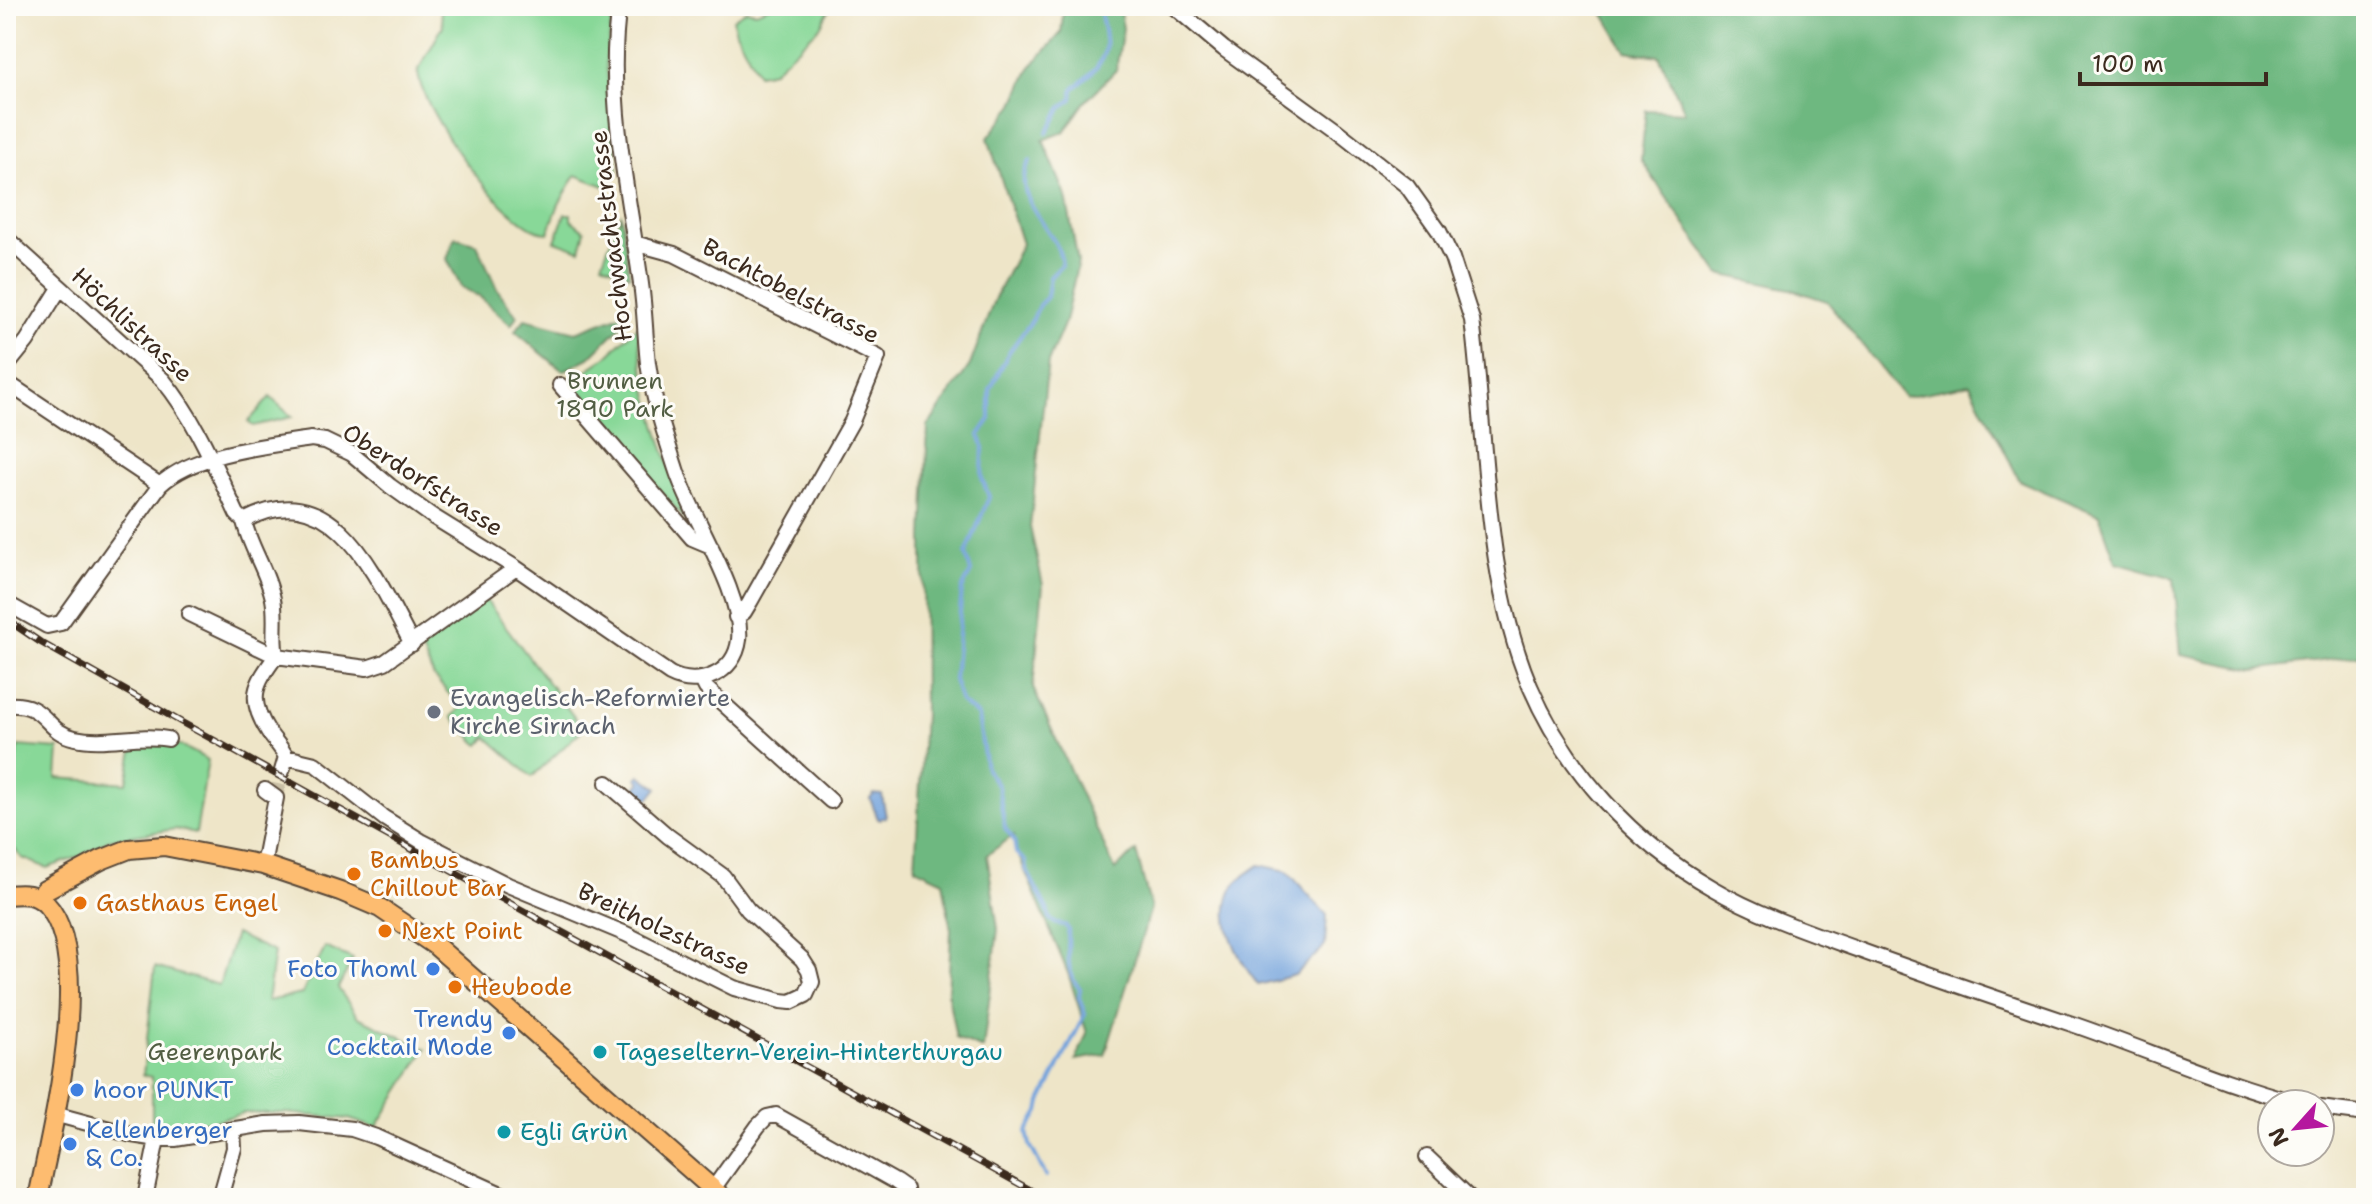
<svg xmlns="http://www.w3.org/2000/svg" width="2372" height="1204" viewBox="0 0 2372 1204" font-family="'Shantell Sans',sans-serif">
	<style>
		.green { fill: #88d898; stroke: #62815b; stroke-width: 2 }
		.forest { fill: #6eb880; stroke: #54714f; stroke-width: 2 }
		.water { fill: #72a2dc; stroke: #56667d; stroke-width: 2 }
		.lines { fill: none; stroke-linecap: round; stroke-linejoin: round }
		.stream { stroke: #72a2dc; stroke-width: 4 }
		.minor-tunnel { stroke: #cac0a6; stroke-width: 14; stroke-dasharray: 14 7; stroke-linecap: butt }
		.minor-casing { stroke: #564638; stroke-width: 18 }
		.major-casing { stroke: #564638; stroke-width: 22 }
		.minor { stroke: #fff; stroke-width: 14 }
		.major { stroke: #fdbc70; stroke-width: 18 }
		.rail-casing { stroke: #3b2a1e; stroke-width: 7 }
		.rail { stroke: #fdfcf7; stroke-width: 4; stroke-dasharray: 12; stroke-linecap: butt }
		.worship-dot { fill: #6b7280; stroke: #fdfcf7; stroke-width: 3 }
		.food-dot { fill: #e8710a; stroke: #fdfcf7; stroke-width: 3 }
		.shop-dot { fill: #3f7fe0; stroke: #fdfcf7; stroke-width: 3 }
		.culture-dot { fill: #0f9aa8; stroke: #fdfcf7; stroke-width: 3 }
		.labels { text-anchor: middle; stroke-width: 6; stroke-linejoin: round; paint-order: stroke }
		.street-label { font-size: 24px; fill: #3b2a1e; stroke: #fdfcf7 }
		.park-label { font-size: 24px; fill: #525e43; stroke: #fdfcf7 }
		.worship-label { font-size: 24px; fill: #5b616d; stroke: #fdfcf7; text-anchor: start }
		.food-label { font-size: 24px; fill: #c56008; stroke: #fdfcf7; text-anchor: start }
		.shop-label { font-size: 24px; fill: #366cbe; stroke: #fdfcf7; text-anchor: end }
		.culture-label { font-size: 24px; fill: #0d838f; stroke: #fdfcf7; text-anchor: start }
	</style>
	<rect width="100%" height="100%" fill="#fdfcf7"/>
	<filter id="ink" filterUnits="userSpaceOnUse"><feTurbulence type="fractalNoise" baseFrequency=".0125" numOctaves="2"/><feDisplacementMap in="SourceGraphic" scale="16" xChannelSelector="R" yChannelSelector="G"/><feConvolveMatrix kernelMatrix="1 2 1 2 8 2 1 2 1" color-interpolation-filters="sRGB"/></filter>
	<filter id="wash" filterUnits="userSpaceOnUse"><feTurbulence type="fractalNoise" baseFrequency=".006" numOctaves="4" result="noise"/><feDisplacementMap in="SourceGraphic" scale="32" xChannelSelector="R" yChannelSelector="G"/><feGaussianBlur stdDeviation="1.8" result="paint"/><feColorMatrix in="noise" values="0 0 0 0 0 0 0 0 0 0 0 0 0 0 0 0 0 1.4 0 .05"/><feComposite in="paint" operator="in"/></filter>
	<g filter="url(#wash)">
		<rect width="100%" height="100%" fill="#eee5c8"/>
		<!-- green -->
		<path class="green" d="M 440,6 L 614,6 L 606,61 L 618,171 L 607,187 L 576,175 L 559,204 L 548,233 C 508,232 419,109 418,71 L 443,26 Z
			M 771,6 L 831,6 L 820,27 L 773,71 L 758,74 L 736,32 L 733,19 L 746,10 L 756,12 Z
			M 565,214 L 571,214 L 571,220 L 585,231 L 580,250 L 555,241 Z
			M 621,215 L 629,275 L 602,263 Z
			M 638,326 C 643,397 667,464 694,529 L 565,385 L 605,358 Z
			M 270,397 L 292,417 L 253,426 L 248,422 Z
			M 485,599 L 583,729 L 532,777 L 487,737 L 480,745 L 477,743 L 452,717 L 461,707 L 434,677 L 420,646 Z
			M 166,742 L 184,747 L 208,760 L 196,833 L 175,829 L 108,840 L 81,856 L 47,868 L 22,858 L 6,839 L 6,775 L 13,775 L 18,746 L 59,749 L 57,778 L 127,783 L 134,744 Z
			M 235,934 L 274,952 L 267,1001 L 302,994 L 325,947 L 353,959 L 338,988 L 358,1017 L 426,1049 L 376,1128 L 349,1119 L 285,1113 L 244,1113 L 214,1121 L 158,1128 L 152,1125 L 152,1077 L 143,1075 L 155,967 L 219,985 Z"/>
		<!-- forest -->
		<path class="forest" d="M 1064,6 L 1119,6 L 1123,28 L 1116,70 L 1085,102 L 1065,131 L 1043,140 L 1066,196 L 1078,262 L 1065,322 L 1048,362 L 1030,527 L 1043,585 L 1033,688 L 1115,870 L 1136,851 L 1151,908 L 1105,1055 L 1076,1060 L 1087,1033 L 1068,973 L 1015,847 L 1014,835 L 987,855 L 998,929 L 983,1049 L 956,1038 L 948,995 L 951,930 L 943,881 L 915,868 L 924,715 L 923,537 L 928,426 L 970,365 L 995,298 L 1022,244 L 988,138 L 1014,104 L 1030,68 L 1061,33 Z
			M 1599,6 L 2366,6 L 2366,655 L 2255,670 L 2181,655 L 2174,578 L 2116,562 L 2099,515 L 2020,481 L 1970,384 L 1904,397 L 1827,301 L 1790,289 L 1719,274 L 1641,160 L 1646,110 L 1685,112 L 1659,56 L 1626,51 Z
			M 455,237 L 477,244 L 497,289 L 517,316 L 511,325 L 480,297 L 461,287 L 447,259 Z
			M 621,315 L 625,322 L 589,358 L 563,371 L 515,331 L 525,319 L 576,332 Z"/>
		<!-- water -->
		<path class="water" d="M 640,775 L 658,788 L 648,800 L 636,788 L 641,782 L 637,778 Z
			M 874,794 L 882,795 L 886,817 L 878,819 L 870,799 Z
			M 1259,865 L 1287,871 L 1327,915 L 1325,946 L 1295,975 L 1258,985 C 1239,960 1214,918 1234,886 C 1239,878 1251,871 1259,865 Z"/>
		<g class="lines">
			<!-- stream -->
			<path class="stream" d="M 1047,133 L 1062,107 L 1072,99 L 1073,89 C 1088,78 1109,59 1105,38 C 1104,27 1101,17 1100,6
				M 1030,161 C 1006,199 1060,229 1062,265 L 1050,277 L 1047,297 L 1039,305 L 1033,319 L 1009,352 L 990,390 L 990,419 L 979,435 L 983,445 L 982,478 L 989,497 L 966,554 L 971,572 L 962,589 L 954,680 L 961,702 L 978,716 L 986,769 L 998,786 L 1005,828 L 1014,840 L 1016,853 L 1025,861 L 1026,869 L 1047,909 L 1050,919 L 1055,923 L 1066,926 L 1068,930 C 1069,949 1065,976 1080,988 L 1079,998 L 1085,1014 L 1041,1102 L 1039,1112 L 1027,1132 L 1030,1145 L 1046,1176"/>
		</g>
	</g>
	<g filter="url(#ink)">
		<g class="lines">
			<!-- minor-tunnel -->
			<path class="minor-tunnel" d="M 276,798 L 282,771"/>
			<defs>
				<path id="minor" d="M 1173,6 L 1224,49 L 1337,131 L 1407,186 L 1439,231 L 1452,258 L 1472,320 C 1487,439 1483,575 1530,686 C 1566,770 1633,843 1712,888 C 1758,915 1809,932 1859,950 C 1930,976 2001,1000 2072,1024 C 2148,1050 2224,1084 2302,1104
					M 6,238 L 163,380 C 196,420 215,467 237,514 L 244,521 C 250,548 268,572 273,599 C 277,618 272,637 276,656
					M 634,243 L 674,254 L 878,357 L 852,421 L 750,602 L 744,612 L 736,617
					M 6,367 L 27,341 L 60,288
					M 6,382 L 160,485
					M 560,385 L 692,538 L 711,546
					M 244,521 C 335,471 378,581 412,644
					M 6,603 L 47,626 L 61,623 L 160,485 C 194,453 265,446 311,439 L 325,441 L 352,454 L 390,486 L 432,516 L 516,568 L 670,674 C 699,689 735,673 739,640 C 744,594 690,515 676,469 C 665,435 653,399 648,363 C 645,337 645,311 641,284 C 629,194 605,98 619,6
					M 189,614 L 276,656
					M 702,680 L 706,688 L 831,801
					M 6,705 C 49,702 42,731 75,738 C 105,745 138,733 168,739
					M 286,757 L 315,764 L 384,818 L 421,841 L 508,885 L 626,934 L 734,988 L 781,1001 L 791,1002 L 806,995 L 812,982 L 809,970 L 802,959 L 748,910 L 723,876 L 668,836 L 607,783
					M 282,771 L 286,757 C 281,746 273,740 268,731 C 247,698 255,685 276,656 L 367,668 L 385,662 L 516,568
					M 263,865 L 276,798 L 265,790
					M 2320,1108 L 2366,1114
					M 54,1114 L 132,1135 L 157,1139 L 175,1139 L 266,1124 L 299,1123 L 352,1129 L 376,1137 L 510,1198
					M 1427,1157 L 1470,1198
					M 713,1189 L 758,1126 L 767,1117 L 776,1115 L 896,1182 L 906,1189 L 907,1198
					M 145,1198 L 157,1139
					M 220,1198 L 234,1148 L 233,1129"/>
				<path id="major" d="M 6,895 C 21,894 35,892 46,904 C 96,956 51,1133 38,1198
					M 39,898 L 45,890 L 101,860 L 129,849 L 164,846 L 263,865 L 340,891 L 380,908 L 436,946 L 723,1198"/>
			</defs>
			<!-- minor casing -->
			<use href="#minor" class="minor-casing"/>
			<!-- major casing -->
			<use href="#major" class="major-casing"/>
			<!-- minor -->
			<use href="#minor" class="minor"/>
			<!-- major -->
			<use href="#major" class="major"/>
			<defs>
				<path id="rail" d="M 6,619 L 40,642 L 181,722 L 1045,1198"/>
			</defs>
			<!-- rail casing -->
			<use href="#rail" class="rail-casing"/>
			<!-- rail -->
			<use href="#rail" class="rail"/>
		</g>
	</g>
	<!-- markers -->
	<circle class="worship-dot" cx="434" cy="712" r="8"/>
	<g class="food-dot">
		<circle cx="354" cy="874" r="8"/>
		<circle cx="80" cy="903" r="8"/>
		<circle cx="385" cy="931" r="8"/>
		<circle cx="455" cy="987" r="8"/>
	</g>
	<g class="shop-dot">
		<circle cx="433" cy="969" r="8"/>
		<circle cx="509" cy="1033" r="8"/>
		<circle cx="77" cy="1090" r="8"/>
		<circle cx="70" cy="1144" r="8"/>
	</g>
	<g class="culture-dot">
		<circle cx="600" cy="1052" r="8"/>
		<circle cx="504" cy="1132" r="8"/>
	</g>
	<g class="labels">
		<!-- street labels -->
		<g class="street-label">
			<text transform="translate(611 236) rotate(-97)" y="8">Hochwachtstrasse</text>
			<text transform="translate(791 291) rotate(28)" y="8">Bachtobelstrasse</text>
			<text transform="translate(132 325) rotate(43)" y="8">Höchlistrasse</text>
			<text transform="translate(423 480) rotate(33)" y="8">Oberdorfstrasse</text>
			<text transform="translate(664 929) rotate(25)" y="8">Breitholzstrasse</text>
		</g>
		<!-- park labels -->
		<g class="park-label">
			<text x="615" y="389">Brunnen<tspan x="615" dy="28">1890 Park</tspan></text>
			<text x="215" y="1060">Geerenpark</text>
		</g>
		<!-- worship labels -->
		<g class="worship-label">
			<text x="450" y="706">Evangelisch-Reformierte<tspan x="450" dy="28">Kirche Sirnach</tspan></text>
		</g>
		<!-- food labels -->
		<g class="food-label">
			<text x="370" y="868">Bambus<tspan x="370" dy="28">Chillout Bar</tspan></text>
			<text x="96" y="911">Gasthaus Engel</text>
			<text x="401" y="939">Next Point</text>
			<text x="471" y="995">Heubode</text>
		</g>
		<!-- shop labels -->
		<g class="shop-label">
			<text x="417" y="977">Foto Thoml</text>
			<text x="493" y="1027">Trendy<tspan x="493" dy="28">Cocktail Mode</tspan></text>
			<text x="93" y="1098" text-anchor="start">hoor PUNKT</text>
			<text x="86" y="1138" text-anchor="start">Kellenberger<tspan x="86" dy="28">&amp; Co.</tspan></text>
		</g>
		<!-- culture labels -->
		<g class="culture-label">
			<text x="616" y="1060">Tageseltern-Verein-Hinterthurgau</text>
			<text x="520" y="1140">Egli Grün</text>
		</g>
	</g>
	<!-- margin -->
	<rect width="2372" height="1204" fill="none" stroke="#fdfcf7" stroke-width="32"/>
	<!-- north arrow -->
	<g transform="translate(2296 1128) rotate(243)"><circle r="38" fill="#fdfcf7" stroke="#afa8a0" stroke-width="2"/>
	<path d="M0-6L14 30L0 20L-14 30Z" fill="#b5179e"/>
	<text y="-12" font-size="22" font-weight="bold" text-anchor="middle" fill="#3b2a1e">N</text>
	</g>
	<!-- scale -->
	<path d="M2080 72v12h186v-12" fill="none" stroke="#3b2a1e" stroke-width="4"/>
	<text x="2092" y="72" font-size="24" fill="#3b2a1e" stroke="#fdfcf7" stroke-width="6" paint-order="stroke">100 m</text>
</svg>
